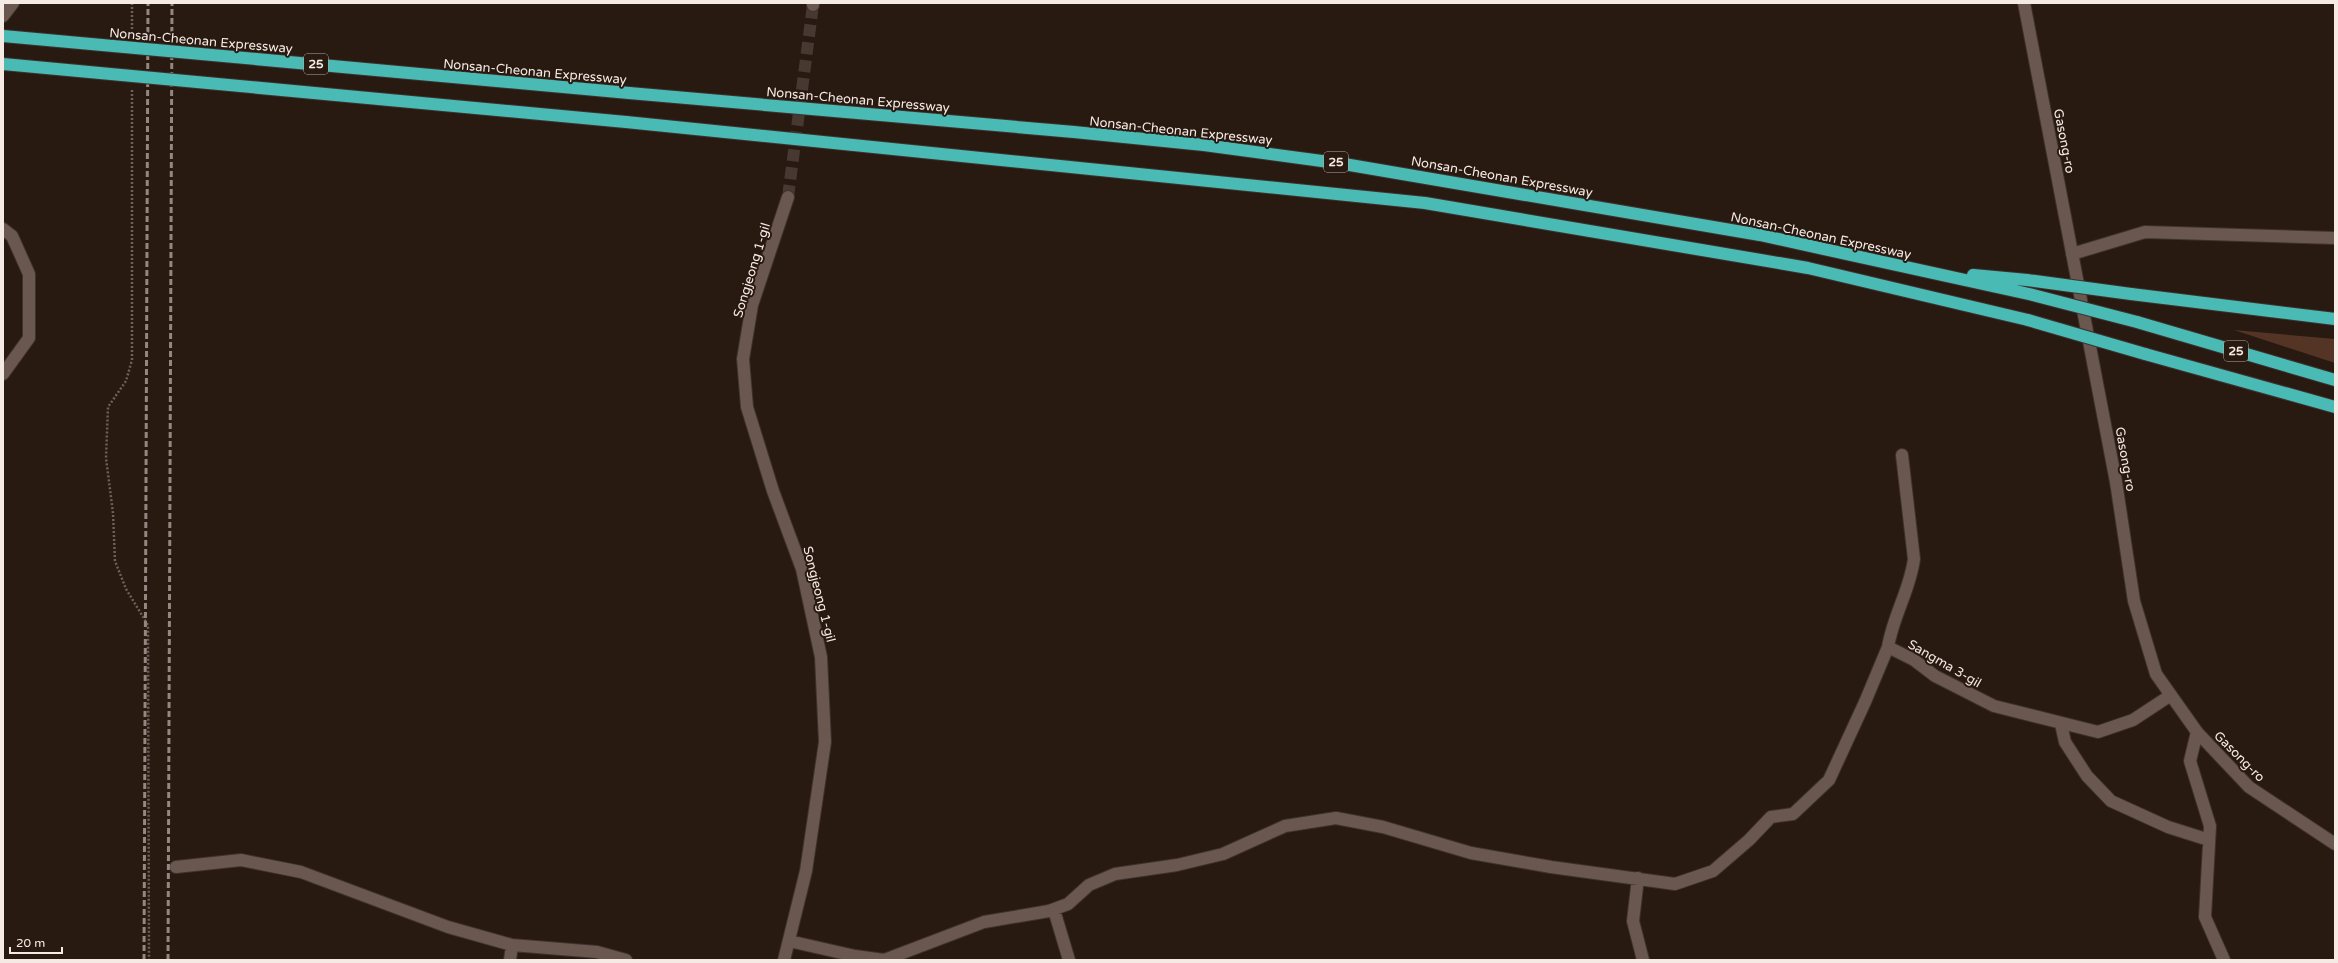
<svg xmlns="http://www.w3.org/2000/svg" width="2338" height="963" viewBox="0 0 2338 963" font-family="'Varela Round',sans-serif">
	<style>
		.green { fill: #543425 }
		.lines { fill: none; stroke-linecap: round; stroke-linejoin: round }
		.minor-tunnel { stroke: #473831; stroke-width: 12; stroke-dasharray: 12 6; stroke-linecap: butt }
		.minor-casing { stroke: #3e322e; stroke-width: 14 }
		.highway-casing { stroke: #3e322e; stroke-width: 14 }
		.path { stroke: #6d6058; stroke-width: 2.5; stroke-dasharray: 2 2; stroke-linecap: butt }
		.minor { stroke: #6a574f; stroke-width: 12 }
		.highway { stroke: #4abab4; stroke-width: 12 }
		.rail { stroke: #948781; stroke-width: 3; stroke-dasharray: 6 3; stroke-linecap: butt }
		.highway-bridge-casing { stroke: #3e322e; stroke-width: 14; stroke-linecap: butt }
		.highway-bridge { stroke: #4abab4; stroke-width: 12 }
		.labels { text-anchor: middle; stroke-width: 4; stroke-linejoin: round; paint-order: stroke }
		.shield { fill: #281911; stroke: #b8aba5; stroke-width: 1 }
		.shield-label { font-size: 12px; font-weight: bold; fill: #f5eae4 }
		.street-label { font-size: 13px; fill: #f5eae4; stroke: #281911 }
	</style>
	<rect width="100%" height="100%" fill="#281911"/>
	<!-- green -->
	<path class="green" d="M 2234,330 L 2335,339 L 2335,363 Z"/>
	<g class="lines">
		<!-- minor-tunnel -->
		<path class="minor-tunnel" d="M 788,197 L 813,5"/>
		<defs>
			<path id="minor" d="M 2024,3 L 2116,482 L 2134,601 L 2156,674 L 2197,732 L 2249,787 L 2335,844
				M 813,5 L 813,3
				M 3,16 L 13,3
				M 3,229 L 12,236 L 29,274 L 29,338 L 3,374
				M 2072,254 L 2145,232 L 2335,238
				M 1902,455 L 1914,559 C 1910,590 1893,616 1888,647 L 1914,660 L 1935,676 L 1994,706 L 2098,732 L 2133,720 L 2171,695
				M 2061,724 L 2065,742 L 2087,776 L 2111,801 L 2168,827 L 2209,840
				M 2197,732 L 2190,761 L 2210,826 L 2205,917 L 2224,960
				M 176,867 L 241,860 L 301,872 L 448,927 L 512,945 L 597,952 L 626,960
				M 1638,878 L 1633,921 L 1643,960
				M 1054,910 L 1069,960
				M 789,941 L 855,956 L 884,960 L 984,922 L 1049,911 L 1068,904 L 1089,885 L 1115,874 L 1177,865 L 1223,854 L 1285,826 L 1336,818 L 1383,827 L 1471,853 L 1551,867 L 1675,884 L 1713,871 L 1749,840 L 1771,817 L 1793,814 L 1829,780 L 1865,702 L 1888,647
				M 510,960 L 512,945
				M 784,960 L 806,871 L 825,742 L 821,657 L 802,569 L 773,491 L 747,407 L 743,359 L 752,305 L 788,197"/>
			<path id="highway" d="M 629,93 L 1074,132 L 1204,145 L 1344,164 L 1760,235 L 2033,295
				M 626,122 L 1425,203 L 1808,268 L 2028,320
				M 1973,275 L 2027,280
				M 2131,294 L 2335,319
				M 2137,322 L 2335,380
				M 2145,354 L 2335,407"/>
		</defs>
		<!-- minor casing -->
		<use href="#minor" class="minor-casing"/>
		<!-- highway casing -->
		<use href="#highway" class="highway-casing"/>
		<!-- path -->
		<path class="path" d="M 132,3 L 132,33
			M 132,90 L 132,360 L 126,381 L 108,407 L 106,458 L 113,513 L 115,561 L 126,589 L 148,625 L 149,960"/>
		<!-- minor -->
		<use href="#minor" class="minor"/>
		<!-- highway -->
		<use href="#highway" class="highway"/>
		<!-- rail -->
		<path class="rail" d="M 144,960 L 148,3
			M 168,960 L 172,3"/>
		<defs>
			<path id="highway-bridge" d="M 3,36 L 629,93
				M 3,64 L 626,122
				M 2027,280 L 2131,294
				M 2033,295 L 2137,322
				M 2028,320 L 2145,354"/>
		</defs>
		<!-- highway-bridge casing -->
		<use href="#highway-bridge" class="highway-bridge-casing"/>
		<!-- highway-bridge -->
		<use href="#highway-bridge" class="highway-bridge"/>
	</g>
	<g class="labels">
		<!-- shield labels -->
		<g class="shield">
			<rect x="304" y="54" width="24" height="20" rx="3"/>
			<rect x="1324" y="152" width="24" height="20" rx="3"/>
			<rect x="2224" y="341" width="24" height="20" rx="3"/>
		</g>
		<g class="shield-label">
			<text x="316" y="68">25</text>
			<text x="1336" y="166">25</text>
			<text x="2236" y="355">25</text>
		</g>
		<!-- street labels -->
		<g class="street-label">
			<text transform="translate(201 40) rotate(5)" y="5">Nonsan-Cheonan Expressway</text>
			<text transform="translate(535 71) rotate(5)" y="5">Nonsan-Cheonan Expressway</text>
			<text transform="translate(858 99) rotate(5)" y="5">Nonsan-Cheonan Expressway</text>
			<text transform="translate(1181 130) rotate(6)" y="5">Nonsan-Cheonan Expressway</text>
			<text transform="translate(2065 141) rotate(79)" y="5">Gasong-ro</text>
			<text transform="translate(1502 176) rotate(10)" y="5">Nonsan-Cheonan Expressway</text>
			<text transform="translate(1821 235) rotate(12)" y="5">Nonsan-Cheonan Expressway</text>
			<text transform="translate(751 270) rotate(-73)" y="5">Songjeong 1-gil</text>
			<text transform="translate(2126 459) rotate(80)" y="5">Gasong-ro</text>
			<text transform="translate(820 594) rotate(76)" y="5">Songjeong 1-gil</text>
			<text transform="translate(1945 663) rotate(30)" y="5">Sangma 3-gil</text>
			<text transform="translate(2240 756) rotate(45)" y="5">Gasong-ro</text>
		</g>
	</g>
	<!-- border -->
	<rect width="2338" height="963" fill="none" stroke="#f5eae4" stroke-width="8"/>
	<!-- scale -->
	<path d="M10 947v6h52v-6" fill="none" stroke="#f5eae4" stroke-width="2"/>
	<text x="16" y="947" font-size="12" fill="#f5eae4" stroke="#281911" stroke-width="3" paint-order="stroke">20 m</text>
</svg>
